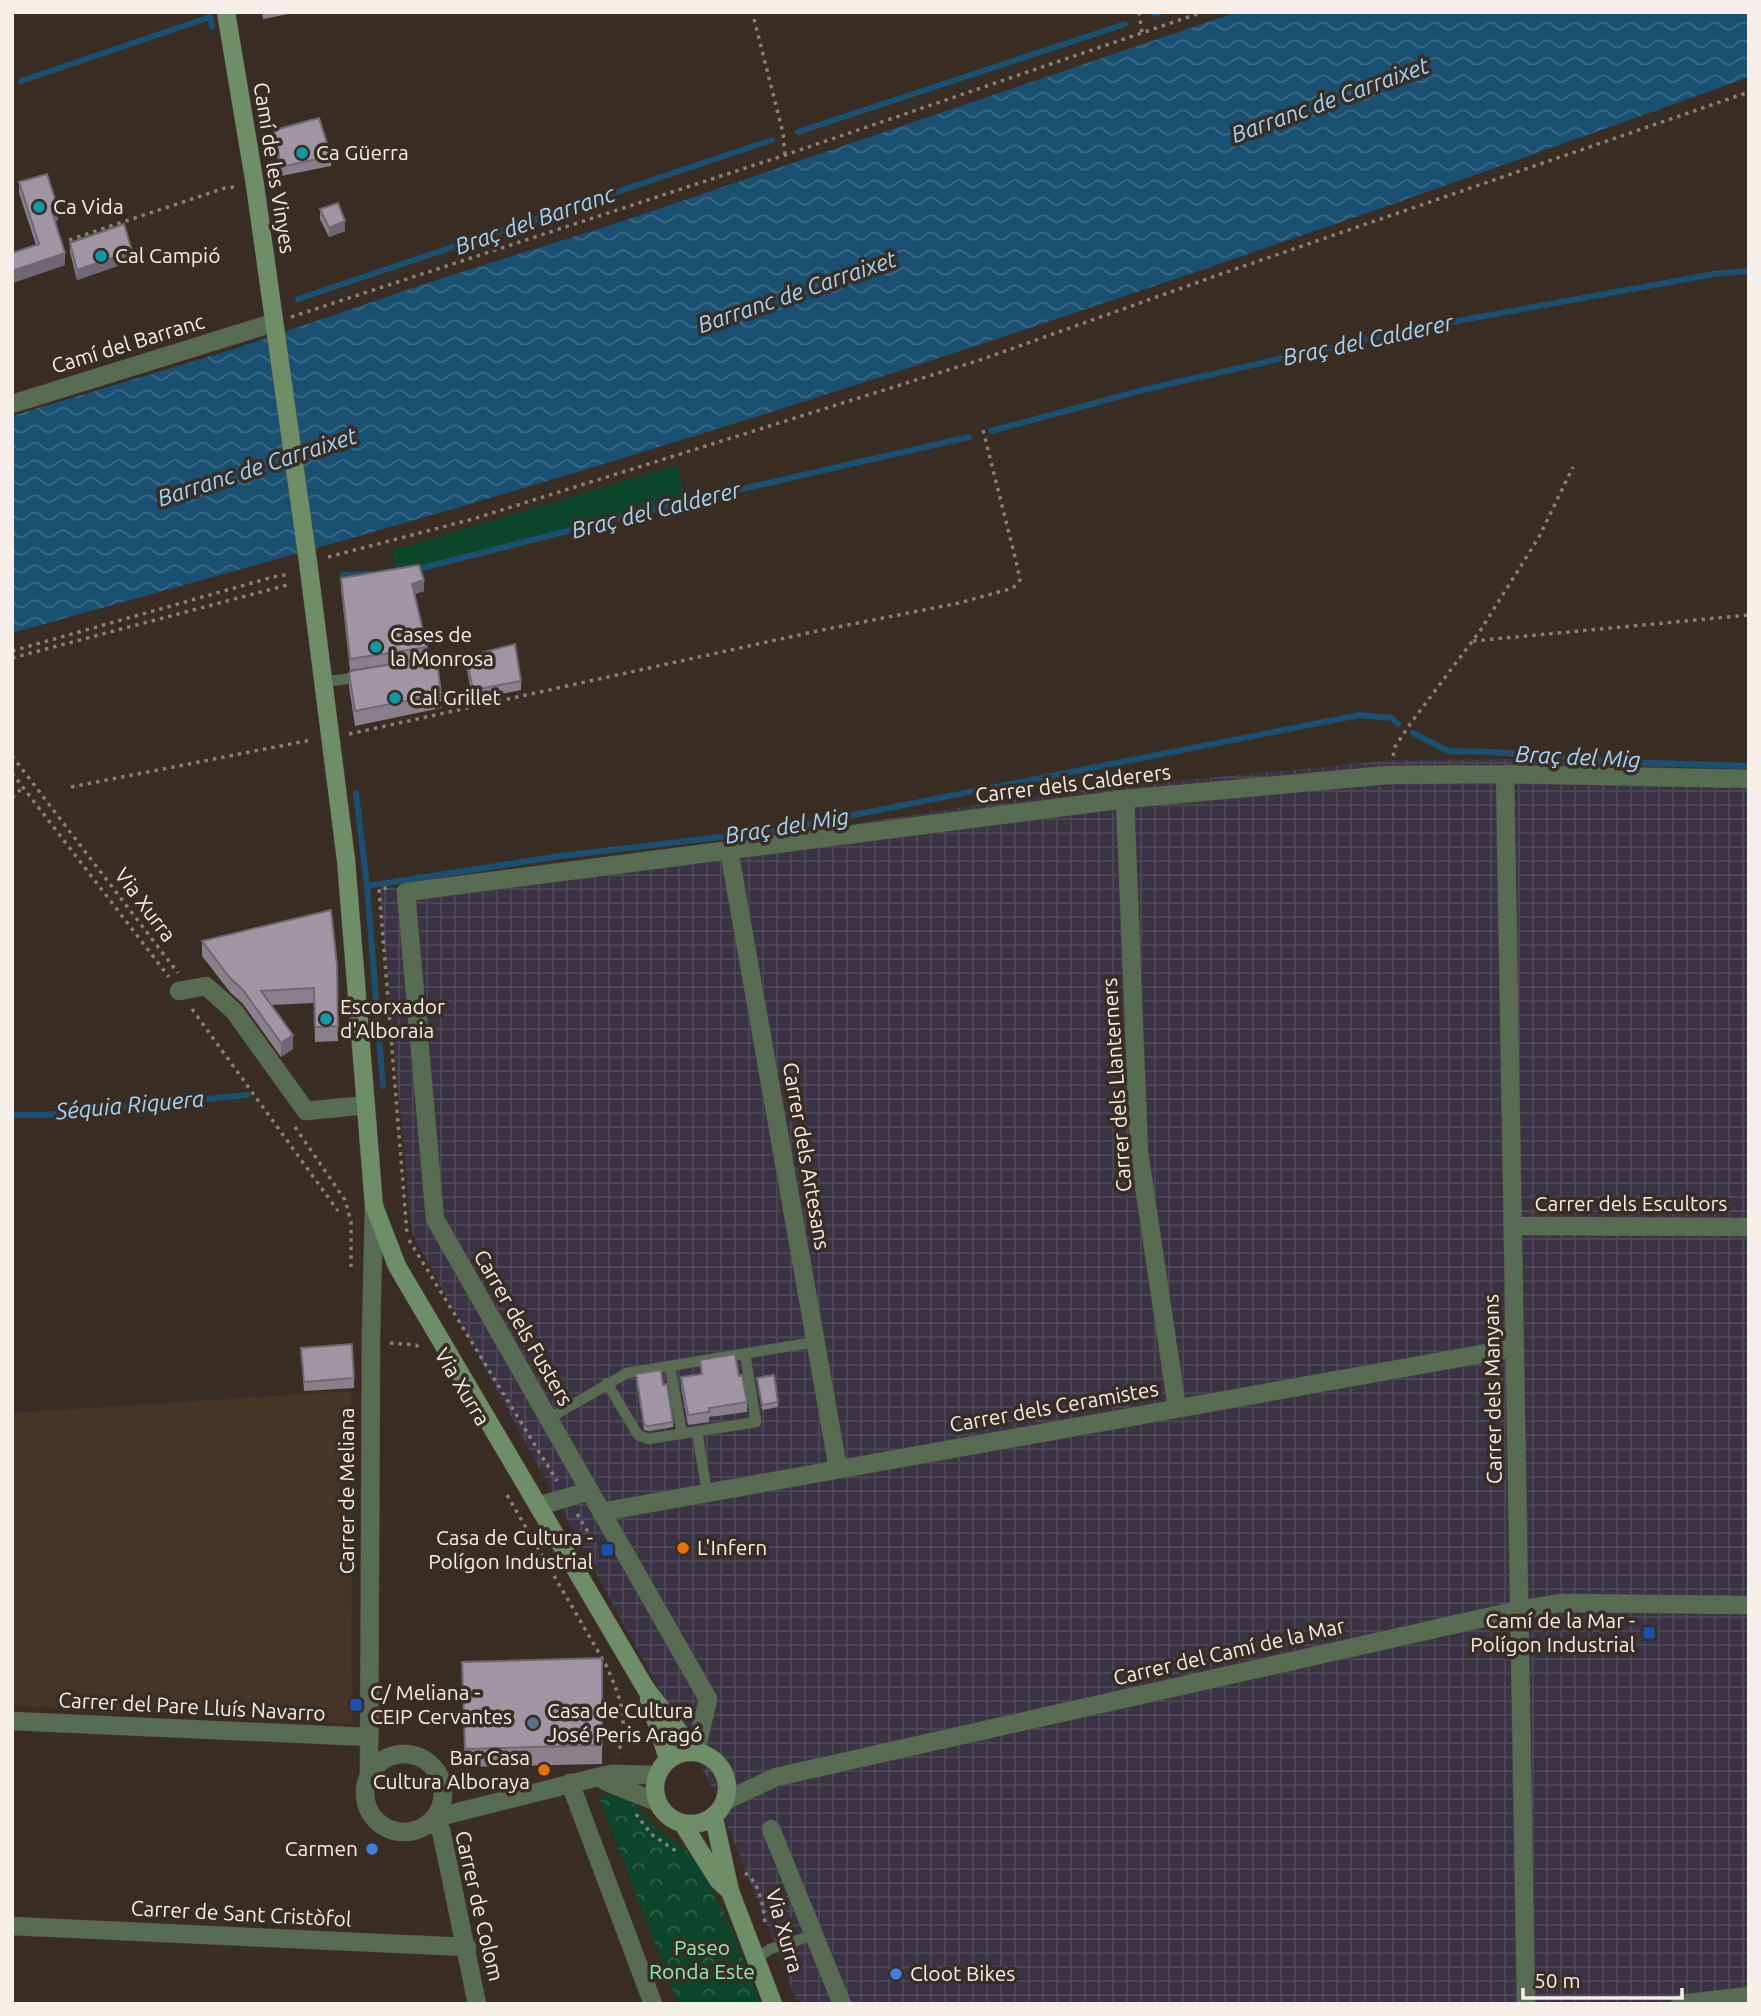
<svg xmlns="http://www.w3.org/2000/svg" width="1761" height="2016" viewBox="0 0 1761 2016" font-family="Ubuntu,sans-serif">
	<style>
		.industrial { fill: url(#industrial-grid) }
		.built { fill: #473628 }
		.green { fill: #0c462d }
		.park { fill: url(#park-crowns) }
		.water { fill: url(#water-waves) }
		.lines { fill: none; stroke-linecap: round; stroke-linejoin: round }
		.stream { stroke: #1a5072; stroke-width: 6 }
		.service-casing { stroke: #574c43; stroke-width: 11 }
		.minor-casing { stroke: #574c43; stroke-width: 19 }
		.tertiary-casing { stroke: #574c43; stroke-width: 19 }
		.secondary-casing { stroke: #574c43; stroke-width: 19 }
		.path { stroke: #897f77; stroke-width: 3.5; stroke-dasharray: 3.5 5; stroke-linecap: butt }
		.service { stroke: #586c54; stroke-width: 10 }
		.minor { stroke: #586c54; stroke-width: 18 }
		.tertiary { stroke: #586c54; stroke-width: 18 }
		.secondary { stroke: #6d8e67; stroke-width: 18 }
		.wall { fill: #89808c }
		.shaded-wall { fill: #6f6872 }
		.building { fill: #9f95a3; stroke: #6f6872; stroke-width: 2 }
		.culture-dot { fill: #0f9aa8; stroke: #392d24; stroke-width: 2.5 }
		.food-dot { fill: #e8710a; stroke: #392d24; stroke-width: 2.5 }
		.transit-dot { fill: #1a4fb4; stroke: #392d24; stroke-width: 2.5 }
		.service-dot { fill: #5c6f8a; stroke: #392d24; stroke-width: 2.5 }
		.shop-dot { fill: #3f7fe0; stroke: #392d24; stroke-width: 2.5 }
		.labels { text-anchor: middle; stroke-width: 7; stroke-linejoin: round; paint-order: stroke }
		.poi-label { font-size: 21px; fill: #f6eee8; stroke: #392d24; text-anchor: start }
		.street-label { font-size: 21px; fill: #f6eee8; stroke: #392d24 }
		.park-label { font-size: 21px; fill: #82f1b9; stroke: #392d24 }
		.water-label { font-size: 23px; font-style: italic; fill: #a0d6fd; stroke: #392d24 }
	</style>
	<defs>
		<pattern id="industrial-grid" width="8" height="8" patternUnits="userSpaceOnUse" patternTransform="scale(1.75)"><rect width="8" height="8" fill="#3a3445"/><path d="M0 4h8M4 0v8" fill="none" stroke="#4d4857"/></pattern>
		<pattern id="park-crowns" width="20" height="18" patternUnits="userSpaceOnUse" patternTransform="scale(1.75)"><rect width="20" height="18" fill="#0c462d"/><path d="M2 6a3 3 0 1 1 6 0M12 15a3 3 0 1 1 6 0" fill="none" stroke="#30614b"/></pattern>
		<pattern id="water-waves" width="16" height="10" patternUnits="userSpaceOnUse" patternTransform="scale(1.75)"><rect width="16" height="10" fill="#1a5072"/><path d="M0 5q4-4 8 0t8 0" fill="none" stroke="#3c6a86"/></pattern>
	</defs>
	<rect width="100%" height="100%" fill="#392d24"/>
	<!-- industrial -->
	<path class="industrial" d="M 1514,759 L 1749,768 L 1749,2002 L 798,2004 L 713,1789 L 412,1233 L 379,889 L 729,843 L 1054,793 L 1392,760 Z"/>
	<!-- built -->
	<path class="built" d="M 351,1391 L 352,1724 L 12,1705 L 12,1413 Z"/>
	<!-- green -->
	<path class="green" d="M 677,465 L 685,498 L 421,566 L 395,570 L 392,551 Z"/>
	<!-- park -->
	<path class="park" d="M 617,1792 L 633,1803 L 661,1832 L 694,1856 L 728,1920 L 760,2004 L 678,2004 L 599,1797 Z"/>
	<!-- water -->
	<path class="water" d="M 1237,12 L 1749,12 L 1749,77 C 1375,212 1000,343 620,459 C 419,521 215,576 12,633 L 12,416 L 231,350 L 439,279 L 608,226 Z"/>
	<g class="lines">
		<!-- stream -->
		<path class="stream" d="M 209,12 L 212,27
			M 1155,14 L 1160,12
			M 21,81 L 210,17
			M 798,132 L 1125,24
			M 298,299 L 772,140
			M 991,431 L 1147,389 L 1403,331 L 1714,274 L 1749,271
			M 414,570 L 646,511 L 969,437
			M 343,575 L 369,574
			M 1413,733 L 1448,751 L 1493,752 L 1625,762 L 1749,766
			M 356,793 L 367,886
			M 383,1086 L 367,886 L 561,856 L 778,830 L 1359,715 L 1392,718 L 1398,724
			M 12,1115 L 44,1115 L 247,1095"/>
		<defs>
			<path id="service" d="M 324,682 L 361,677
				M 670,1366 L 682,1434
				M 607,1383 L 638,1435 L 648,1439 L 756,1422 L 745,1354
				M 548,1419 L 627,1373 L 815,1342
				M 697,1431 L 707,1493
				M 756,1959 L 770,1949 L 814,1935"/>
			<path id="minor" d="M 1505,774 L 1526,2004
				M 1125,799 L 1139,1152 L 1177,1408
				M 729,850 L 838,1469
				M 179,991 L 206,986 L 234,1011 L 306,1111 L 366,1105
				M 1513,1226 L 1749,1227
				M 538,1506 L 590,1491
				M 601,1512 L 1515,1348
				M 12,1721 L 369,1737
				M 696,1751 L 708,1699 L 435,1219 L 406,892 L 1125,799 L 1388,775 L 1505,774 L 1749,779
				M365 1793a39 39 0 1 1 78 0a39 39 0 1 1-78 0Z
				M 369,1775 L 371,1335 L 374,1206
				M 598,1777 L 609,1783 L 657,1802
				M 570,1783 L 653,2004
				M 727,1800 L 776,1777 L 1519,1610 L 1560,1603 L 1749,1605
				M 434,1818 L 598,1777 L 612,1774 L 657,1775
				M 430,1822 L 441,1830 L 477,2004
				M 771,1829 L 842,2004
				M 12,1926 L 467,1947
				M 1680,2004 L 1749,1996"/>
			<path id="tertiary" d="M 12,404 L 273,323"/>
			<path id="secondary" d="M 226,12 L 255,185 L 308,562 L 346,860 L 374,1206 L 397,1266 L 646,1689 L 694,1751
				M 649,1699 L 668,1759
				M655 1788a36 36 0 1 1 72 0a36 36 0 1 1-72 0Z
				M 714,1818 L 730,1891 L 773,2004
				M 683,1824 L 718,1880 L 730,1891"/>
		</defs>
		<!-- service casing -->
		<use href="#service" class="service-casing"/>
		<!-- minor casing -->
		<use href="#minor" class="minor-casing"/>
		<!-- tertiary casing -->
		<use href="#tertiary" class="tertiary-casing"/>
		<!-- secondary casing -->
		<use href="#secondary" class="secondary-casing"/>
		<!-- path -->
		<path class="path" d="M 1139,12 L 1142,33
			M 754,19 L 783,133 L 785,155
			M 69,240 L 225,188 L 235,187
			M 291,317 L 785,155 L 1203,12
			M 328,557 L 473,519 L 983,359 L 1221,274 L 1749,92
			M 1473,641 L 1749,615
			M 12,651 L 273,577 L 290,574
			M 12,658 L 291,584
			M 349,734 L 817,631 L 959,603 L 1013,588 L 1020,580 L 1016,561 L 982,426
			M 12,756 L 178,973
			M 1393,756 L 1395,747 L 1410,724 L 1480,631 L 1539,537 L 1573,467
			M 12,773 L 169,977
			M 71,787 L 311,740
			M 12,798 L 23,787
			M 387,888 L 379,889 L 407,1233
			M 192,1009 L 338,1211
			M 295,1127 L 345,1200 L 351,1222 L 351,1267
			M 409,1240 L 557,1481
			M 390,1343 L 416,1345 L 422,1350
			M 507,1495 L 606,1665 C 621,1699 629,1718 618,1754
			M 577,1514 L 590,1535
			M 636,1814 L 651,1834 L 676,1851
			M 745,1873 C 760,1882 764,1909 765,1925"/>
		<!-- service -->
		<use href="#service" class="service"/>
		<!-- minor -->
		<use href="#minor" class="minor"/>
		<!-- tertiary -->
		<use href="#tertiary" class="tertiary"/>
		<!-- secondary -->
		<use href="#secondary" class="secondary"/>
	</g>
	<!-- wall -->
	<path class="wall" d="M 262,12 L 299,12 L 263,19 Z
		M 274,130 L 331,156 L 331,166 L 281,176 L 274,140 Z
		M 19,182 L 58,220 L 55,222 L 65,265 L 12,283 L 12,253 L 36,245 L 19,193 Z
		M 320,209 L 345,231 L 329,237 L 320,219 Z
		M 70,243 L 132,261 L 77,280 L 70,252 Z
		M 341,578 L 424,591 L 415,594 L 427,647 L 427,658 L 350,670 L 341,589 Z
		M 466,657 L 521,681 L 521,690 L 473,700 L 466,666 Z
		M 349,673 L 441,694 L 441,708 L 355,726 L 349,687 Z
		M 202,941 L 337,965 L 338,1041 L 315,1042 L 314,1003 L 271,1005 L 293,1049 L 281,1057 L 243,1004 L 230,992 L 202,956 Z
		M 301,1348 L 354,1378 L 354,1388 L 304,1391 Z
		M 700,1360 L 739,1376 L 747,1402 L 747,1412 L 709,1417 L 709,1422 L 688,1425 L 681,1387 L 681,1377 L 701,1374 Z
		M 636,1374 L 663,1385 L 673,1422 L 673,1427 L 649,1431 L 644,1430 Z
		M 757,1378 L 778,1402 L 778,1407 L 762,1410 Z
		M 602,1658 L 602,1764 L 465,1767 L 462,1662 Z"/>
	<!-- shaded-wall -->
	<path class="shaded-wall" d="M 58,209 L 58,220 L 52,224 L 52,212 Z
		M 345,221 L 345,231 L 329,237 L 329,228 Z
		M 132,251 L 132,261 L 77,280 L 77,270 Z
		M 65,253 L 65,265 L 12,283 L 12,271 Z
		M 424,580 L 424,591 L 412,595 L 412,584 Z
		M 293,1035 L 293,1049 L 281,1057 L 281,1043 Z"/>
	<!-- building -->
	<path class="building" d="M 319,118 L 331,156 L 281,167 L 274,130 Z
		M 47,174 L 58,209 L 52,212 L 65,253 L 12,271 L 12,253 L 39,244 L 19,182 Z
		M 338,203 L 345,221 L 329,228 L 320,209 Z
		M 124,224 L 132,251 L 77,270 L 70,243 Z
		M 419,565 L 424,580 L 412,584 L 427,647 L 350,659 L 341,578 Z
		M 515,644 L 521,681 L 473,690 L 466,657 Z
		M 430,658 L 431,662 L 437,661 L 441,694 L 355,711 L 349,673 L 351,671 Z
		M 331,910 L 337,965 L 338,1026 L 315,1027 L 314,988 L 261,991 L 293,1035 L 281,1043 L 243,990 L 230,978 L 202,941 Z
		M 352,1344 L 354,1378 L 304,1382 L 301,1348 Z
		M 735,1354 L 739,1376 L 742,1375 L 747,1402 L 709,1408 L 709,1412 L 688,1415 L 681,1377 L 702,1374 L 700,1360 Z
		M 661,1370 L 663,1385 L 667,1384 L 673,1422 L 649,1426 L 644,1425 L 636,1374 Z
		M 774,1375 L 778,1402 L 762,1405 L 757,1378 Z
		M 602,1658 L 602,1745 L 465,1749 L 462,1662 Z"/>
	<!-- markers -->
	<g class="culture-dot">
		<circle cx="302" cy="153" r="7"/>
		<circle cx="39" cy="207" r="7"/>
		<circle cx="101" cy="256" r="7"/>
		<circle cx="376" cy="647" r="7"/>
		<circle cx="395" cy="698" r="7"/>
		<circle cx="326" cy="1019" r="7"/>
	</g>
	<g class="food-dot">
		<circle cx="683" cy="1548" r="7"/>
		<circle cx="544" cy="1770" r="7"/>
	</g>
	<g class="transit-dot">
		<rect x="600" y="1543" width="14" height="14" rx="3.5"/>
		<rect x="1642" y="1626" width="14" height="14" rx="3.5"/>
		<rect x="349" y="1698" width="14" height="14" rx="3.5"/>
	</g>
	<circle class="service-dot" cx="533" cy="1723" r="7"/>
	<g class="shop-dot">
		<circle cx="372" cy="1849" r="7"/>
		<circle cx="896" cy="1974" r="7"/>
	</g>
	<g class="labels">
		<!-- poi labels -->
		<g class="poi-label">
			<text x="316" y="160">Ca Güerra</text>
			<text x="53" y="214">Ca Vida</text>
			<text x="115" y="263">Cal Campió</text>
			<text x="390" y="642">Cases de<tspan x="390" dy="24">la Monrosa</tspan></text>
			<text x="409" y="705">Cal Grillet</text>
			<text x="340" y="1014">Escorxador<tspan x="340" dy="24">d'Alboraia</tspan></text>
			<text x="593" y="1545" text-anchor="end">Casa de Cultura -<tspan x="593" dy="24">Polígon Industrial</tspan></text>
			<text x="697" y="1555">L'Infern</text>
			<text x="1635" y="1628" text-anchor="end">Camí de la Mar -<tspan x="1635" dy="24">Polígon Industrial</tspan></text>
			<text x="370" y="1700">C/ Meliana -<tspan x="370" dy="24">CEIP Cervantes</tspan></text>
			<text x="547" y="1718">Casa de Cultura<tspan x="547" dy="24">José Peris Aragó</tspan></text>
			<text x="530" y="1765" text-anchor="end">Bar Casa<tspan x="530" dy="24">Cultura Alboraya</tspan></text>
			<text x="358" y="1856" text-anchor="end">Carmen</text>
			<text x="910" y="1981">Cloot Bikes</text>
		</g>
		<!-- street labels -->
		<g class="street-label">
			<text transform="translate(274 168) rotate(81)" y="7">Camí de les Vinyes</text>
			<text transform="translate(128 344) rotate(-17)" y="7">Camí del Barranc</text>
			<text transform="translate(1073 784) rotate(-7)" y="7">Carrer dels Calderers</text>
			<text transform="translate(145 905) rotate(53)" y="7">Via Xurra</text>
			<text transform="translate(1117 1085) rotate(-94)" y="7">Carrer dels Llanterners</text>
			<text transform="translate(806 1156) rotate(80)" y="7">Carrer dels Artesans</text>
			<text x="1631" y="1211">Carrer dels Escultors</text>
			<text transform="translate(523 1328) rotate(60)" y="7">Carrer dels Fusters</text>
			<text transform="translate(462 1387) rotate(59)" y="7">Via Xurra</text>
			<text transform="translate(1493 1389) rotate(-91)" y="7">Carrer dels Manyans</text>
			<text transform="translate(1054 1407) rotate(-10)" y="7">Carrer dels Ceramistes</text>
			<text transform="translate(347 1491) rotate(-90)" y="7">Carrer de Meliana</text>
			<text transform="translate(1229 1652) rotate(-13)" y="7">Carrer del Camí de la Mar</text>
			<text transform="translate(192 1707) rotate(3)" y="7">Carrer del Pare Lluís Navarro</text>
			<text transform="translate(479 1906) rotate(77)" y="7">Carrer de Colom</text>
			<text transform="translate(241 1914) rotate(3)" y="7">Carrer de Sant Cristòfol</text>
			<text transform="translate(784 1931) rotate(74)" y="7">Via Xurra</text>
		</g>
		<!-- park labels -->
		<g class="park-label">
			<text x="702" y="1955">Paseo<tspan x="702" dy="24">Ronda Este</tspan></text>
		</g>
		<!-- water labels -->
		<g class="water-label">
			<text transform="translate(1330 100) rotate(-20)" y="8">Barranc de Carraixet</text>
			<text transform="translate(535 220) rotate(-19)" y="8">Braç del Barranc</text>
			<text transform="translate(797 292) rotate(-19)" y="8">Barranc de Carraixet</text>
			<text transform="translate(1368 340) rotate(-12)" y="8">Braç del Calderer</text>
			<text transform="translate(257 467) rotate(-18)" y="8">Barranc de Carraixet</text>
			<text transform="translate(656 510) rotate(-14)" y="8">Braç del Calderer</text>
			<text transform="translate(1578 757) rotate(3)" y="8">Braç del Mig</text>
			<text transform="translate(787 826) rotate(-9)" y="8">Braç del Mig</text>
			<text transform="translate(130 1105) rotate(-5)" y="8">Séquia Riquera</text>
		</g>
	</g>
	<!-- border -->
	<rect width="1761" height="2016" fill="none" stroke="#f6eee8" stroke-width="28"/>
	<!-- scale -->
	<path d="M1523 1988v10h159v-10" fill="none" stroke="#f6eee8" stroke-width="3.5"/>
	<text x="1534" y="1988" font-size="21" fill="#f6eee8" stroke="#392d24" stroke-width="5" paint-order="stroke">50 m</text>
</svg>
